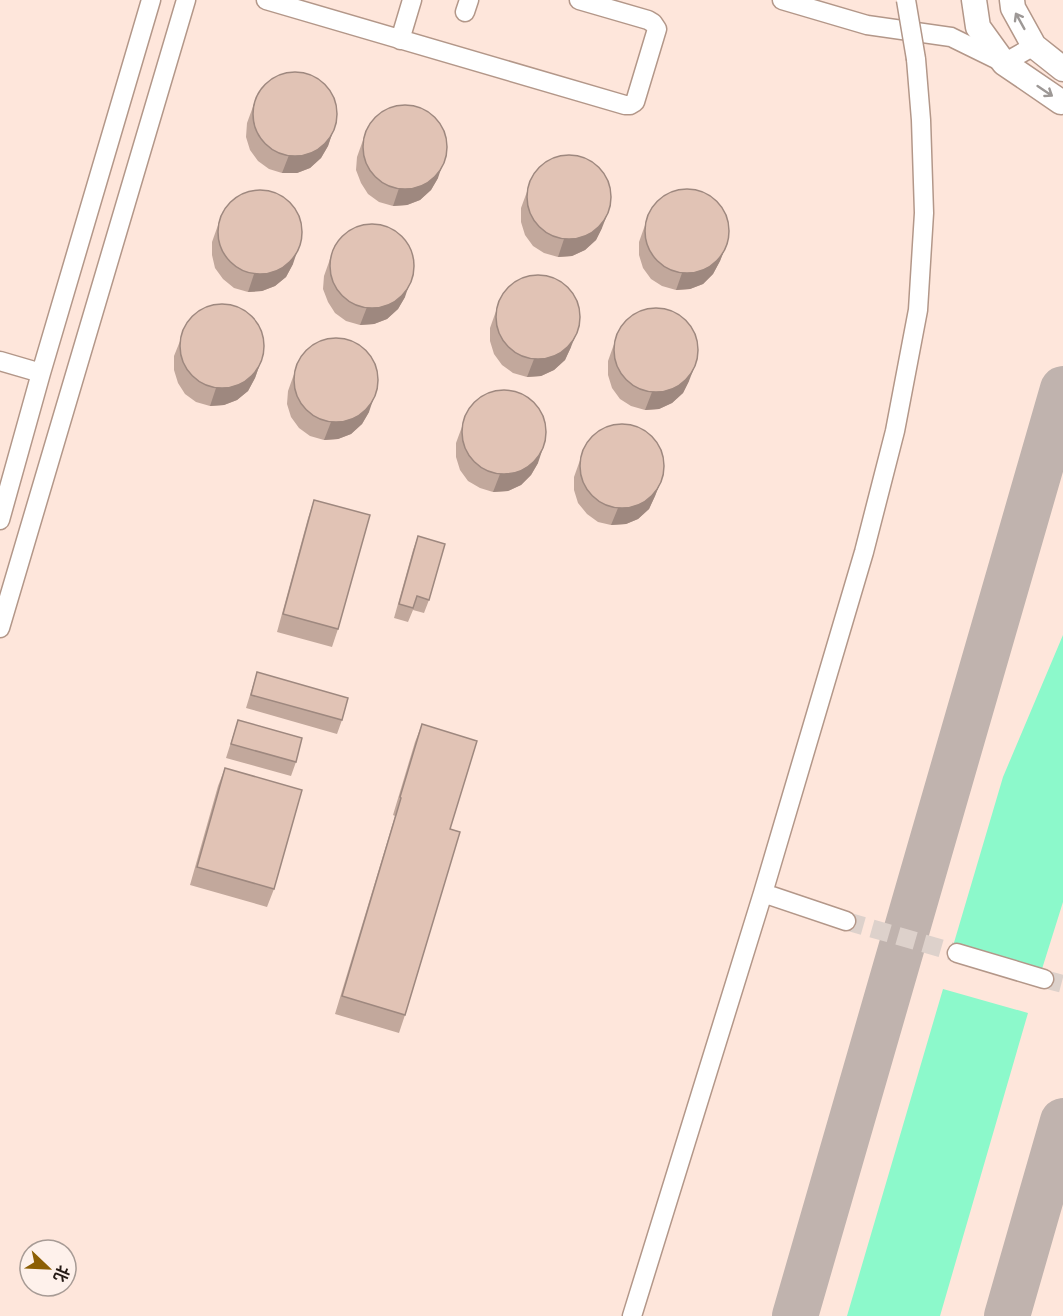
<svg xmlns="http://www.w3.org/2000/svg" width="1063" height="1316" viewBox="0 0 1063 1316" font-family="Jost,'Noto Sans SC',sans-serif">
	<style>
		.built { fill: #fee6db; fill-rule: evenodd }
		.green { fill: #8cf9cb }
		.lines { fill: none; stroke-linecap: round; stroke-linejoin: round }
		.taxiway { stroke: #c0b3ae; stroke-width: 46 }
		.minor-tunnel { stroke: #ddd1cb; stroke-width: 18; stroke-dasharray: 18 9; stroke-linecap: butt }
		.minor-casing { stroke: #b39789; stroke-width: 21 }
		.major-casing { stroke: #b39789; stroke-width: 27 }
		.minor { stroke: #fff; stroke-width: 18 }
		.major { stroke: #fff; stroke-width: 24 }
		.minor-bridge-casing { stroke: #b39789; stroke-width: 21; stroke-linecap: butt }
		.minor-bridge { stroke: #fff; stroke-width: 18 }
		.wall { fill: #c2a89c }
		.shaded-wall { fill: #9e887f }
		.building { fill: #e1c3b5; stroke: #9e887f; stroke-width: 1.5 }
		.oneway { stroke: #9d9896 }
	</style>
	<rect width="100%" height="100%" fill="#fef1eb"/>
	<!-- built -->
	<path class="built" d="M 0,0 L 1063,0 L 1063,1316 L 0,1316 ZM 30,1250 L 66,1250 L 66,1286 L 30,1286 Z"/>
	<!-- green -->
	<path class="green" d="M 1063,635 L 1063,902 L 1042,969 L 953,946 L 1003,777 Z
		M 943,989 L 1028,1013 L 940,1316 L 847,1316 Z"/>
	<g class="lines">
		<!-- taxiway -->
		<path class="taxiway" d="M 795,1316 L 1063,389
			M 1007,1316 L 1063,1121"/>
		<!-- minor-tunnel -->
		<path class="minor-tunnel" d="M 846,921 L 957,953
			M 1044,979 L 1063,984"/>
		<defs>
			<path id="minor" d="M 266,0 L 625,105 L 630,105 L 635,102 L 657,29 L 653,23 L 648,20 L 579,0
				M 782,0 L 867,25 L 951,37 L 1004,63 L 1034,46
				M 465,12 L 469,0
				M 400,40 L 412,0
				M 0,361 L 41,373
				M 0,520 L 41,373 L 151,0
				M 0,628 L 186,0
				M 763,893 L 846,921
				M 957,953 L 1044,979
				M 632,1316 L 763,893 L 864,552 L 895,431 L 918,310 L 924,213 L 921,120 L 916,59"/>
			<path id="major" d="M 974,0 L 978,27 L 1004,63 L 1061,102
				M 1012,0 L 1013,8 L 1034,46 L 1063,69"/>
		</defs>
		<!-- minor casing -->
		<use href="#minor" class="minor-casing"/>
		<!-- major casing -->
		<use href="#major" class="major-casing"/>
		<!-- minor -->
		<use href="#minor" class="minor"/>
		<!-- major -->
		<use href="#major" class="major"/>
		<defs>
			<path id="minor-bridge" d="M 906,0 L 916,59"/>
		</defs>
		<!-- minor-bridge casing -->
		<use href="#minor-bridge" class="minor-bridge-casing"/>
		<!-- minor-bridge -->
		<use href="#minor-bridge" class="minor-bridge"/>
	</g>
	<!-- wall -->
	<path class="wall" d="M 258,93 L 334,128 L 328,146 L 321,158 L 310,168 L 297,173 L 282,173 L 269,169 L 258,161 L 250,150 L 246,137 L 247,123 Z
		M 368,126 L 438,178 L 431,190 L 420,200 L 407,205 L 393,206 L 379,202 L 368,194 L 361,183 L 356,170 L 357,157 Z
		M 532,178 L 602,228 L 596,240 L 585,250 L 572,256 L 558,257 L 544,253 L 533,246 L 525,235 L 521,222 L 521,208 Z
		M 223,211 L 293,264 L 286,277 L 275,286 L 262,291 L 248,292 L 234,288 L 223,279 L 215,268 L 212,255 L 212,242 Z
		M 650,211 L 727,243 L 720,261 L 713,274 L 703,284 L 690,289 L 676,290 L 662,286 L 651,279 L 643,268 L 639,255 L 639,242 Z
		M 335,245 L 405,297 L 398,309 L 387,319 L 374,324 L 360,325 L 346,321 L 335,313 L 328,302 L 323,289 L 324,276 Z
		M 501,297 L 571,347 L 565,360 L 554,370 L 541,376 L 527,377 L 513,373 L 502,365 L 494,354 L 490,341 L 490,328 Z
		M 186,326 L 261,361 L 255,378 L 248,391 L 237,400 L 224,405 L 210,406 L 196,402 L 185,394 L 178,383 L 174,370 L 174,356 Z
		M 619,330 L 689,381 L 683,393 L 672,403 L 659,409 L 645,410 L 631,406 L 620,399 L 612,388 L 608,375 L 608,361 Z
		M 299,360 L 369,412 L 362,424 L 351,434 L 338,439 L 324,440 L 310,436 L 299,428 L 291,417 L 287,404 L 288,391 Z
		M 467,413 L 538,463 L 531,475 L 521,485 L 508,491 L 493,492 L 480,488 L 468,481 L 460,470 L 456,457 L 456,443 Z
		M 585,446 L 662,478 L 655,496 L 649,509 L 638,519 L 626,524 L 611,525 L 598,522 L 587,514 L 578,503 L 574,490 L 574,477 Z
		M 314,500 L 338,629 L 332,647 L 277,632 L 308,518 Z
		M 418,536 L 429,600 L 424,613 L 413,610 L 408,622 L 394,618 L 413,550 Z
		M 257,672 L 342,720 L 337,734 L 246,708 Z
		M 238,720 L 296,762 L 291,776 L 226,758 Z
		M 422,724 L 450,829 L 405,1015 L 399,1033 L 335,1014 L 395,816 L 393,815 L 415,742 Z
		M 225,768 L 274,889 L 267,907 L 190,885 L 218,786 Z"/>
	<!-- shaded-wall -->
	<path class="shaded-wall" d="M 334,128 L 328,146 L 321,158 L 310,168 L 297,173 L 282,173 L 289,155 Z
		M 444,160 L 438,178 L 431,190 L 420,200 L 407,205 L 393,206 L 399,188 Z
		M 609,210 L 602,228 L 596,240 L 585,250 L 572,256 L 558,257 L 564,239 Z
		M 727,243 L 720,261 L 713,274 L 703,284 L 690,289 L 676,290 L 682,273 Z
		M 299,246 L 293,264 L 286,277 L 275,286 L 262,291 L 248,292 L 254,274 Z
		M 411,279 L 405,297 L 398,309 L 387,319 L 374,324 L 360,325 L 367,307 Z
		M 578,329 L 571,347 L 565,360 L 554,370 L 541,376 L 527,377 L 534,359 Z
		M 261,361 L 255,378 L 248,391 L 237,400 L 224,405 L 210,406 L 216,388 Z
		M 696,363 L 689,381 L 683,393 L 672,403 L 659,409 L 645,410 L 652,392 Z
		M 375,394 L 369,412 L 362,424 L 351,434 L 338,439 L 324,440 L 331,422 Z
		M 544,445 L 538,463 L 531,475 L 521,485 L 508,491 L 493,492 L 500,474 Z
		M 662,478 L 655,496 L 649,509 L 638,519 L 626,524 L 611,525 L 618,508 Z"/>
	<!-- building -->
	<path class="building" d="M253 114a42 42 0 1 1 84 0a42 42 0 1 1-84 0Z
		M363 147a42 42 0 1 1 84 0a42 42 0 1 1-84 0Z
		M527 197a42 42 0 1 1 84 0a42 42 0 1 1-84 0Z
		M645 231a42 42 0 1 1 84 0a42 42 0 1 1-84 0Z
		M218 232a42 42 0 1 1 84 0a42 42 0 1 1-84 0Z
		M330 266a42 42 0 1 1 84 0a42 42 0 1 1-84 0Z
		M496 317a42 42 0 1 1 84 0a42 42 0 1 1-84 0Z
		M180 346a42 42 0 1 1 84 0a42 42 0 1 1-84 0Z
		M614 350a42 42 0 1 1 84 0a42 42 0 1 1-84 0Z
		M294 380a42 42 0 1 1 84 0a42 42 0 1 1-84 0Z
		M462 432a42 42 0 1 1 84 0a42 42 0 1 1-84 0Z
		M580 466a42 42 0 1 1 84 0a42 42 0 1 1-84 0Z
		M 314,500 L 370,515 L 338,629 L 283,614 Z
		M 418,536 L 445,544 L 429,600 L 417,596 L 413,608 L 399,604 Z
		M 257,672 L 348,698 L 342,720 L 251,695 Z
		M 238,720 L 302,738 L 296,762 L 231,744 Z
		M 422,724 L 477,741 L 450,829 L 460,832 L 405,1015 L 342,996 L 401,798 L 400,797 Z
		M 225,768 L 302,790 L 274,889 L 197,867 Z"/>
	<!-- one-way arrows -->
	<defs><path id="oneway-shaft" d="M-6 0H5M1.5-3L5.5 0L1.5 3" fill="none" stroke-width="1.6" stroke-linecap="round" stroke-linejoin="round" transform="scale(1.5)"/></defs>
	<g class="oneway">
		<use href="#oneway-shaft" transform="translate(1020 21) rotate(-119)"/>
		<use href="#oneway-shaft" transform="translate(1045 91) rotate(34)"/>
	</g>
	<!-- north arrow -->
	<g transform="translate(48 1268) rotate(113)"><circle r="28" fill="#fef1eb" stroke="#a79b95" stroke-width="1.5"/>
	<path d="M0-4.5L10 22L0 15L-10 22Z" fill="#8c5f04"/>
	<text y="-9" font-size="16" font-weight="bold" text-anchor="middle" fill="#251a15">北</text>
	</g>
</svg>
